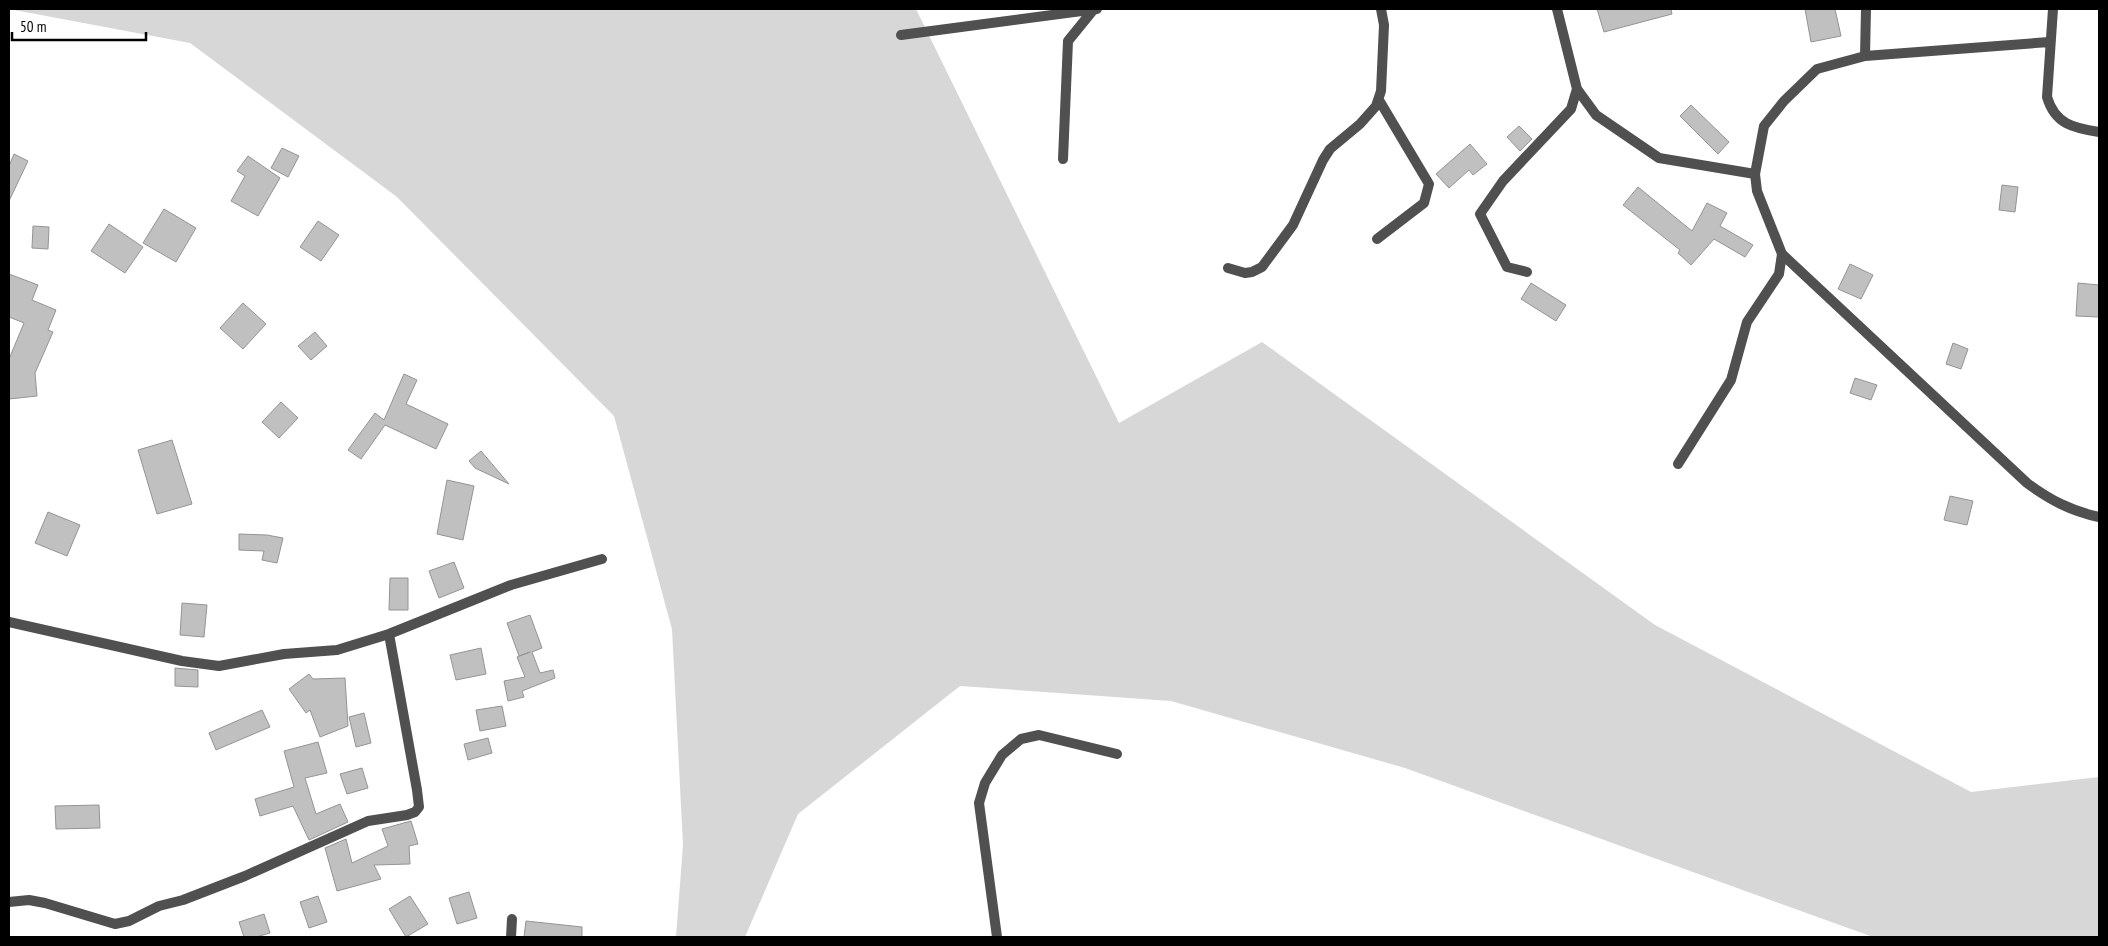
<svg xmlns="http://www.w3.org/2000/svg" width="2108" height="946" viewBox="0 0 2108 946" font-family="'PT Sans Narrow',sans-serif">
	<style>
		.green { fill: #d7d7d7 }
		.building { fill: #c0c0c0; stroke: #949494 }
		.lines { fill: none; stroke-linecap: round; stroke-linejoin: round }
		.minor { stroke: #505050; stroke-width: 10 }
	</style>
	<rect width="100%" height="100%" fill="#fff"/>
	<!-- green -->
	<path class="green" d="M 9,9 L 916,9 L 1119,423 L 1262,342 L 1655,625 L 1971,792 L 2099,777 L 2099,937 L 1873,937 L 1405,768 L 1171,701 L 960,686 L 798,814 L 745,937 L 676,937 L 683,845 L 672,629 L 614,416 L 397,197 L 190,43 Z"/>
	<!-- building -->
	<path class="building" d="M 1597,9 L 1671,9 L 1672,14 L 1604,32 Z
		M 1805,9 L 1835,9 L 1841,36 L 1811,42 Z
		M 1691,105 L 1729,142 L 1718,154 L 1680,116 Z
		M 1519,126 L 1532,139 L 1520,151 L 1507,137 Z
		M 1470,144 L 1487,164 L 1473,175 L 1469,170 L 1449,188 L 1436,174 Z
		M 282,148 L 299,156 L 288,177 L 271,168 Z
		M 14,154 L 28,161 L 9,201 L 9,166 Z
		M 248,156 L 280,178 L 258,216 L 231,201 L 245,176 L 237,171 Z
		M 2002,185 L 2018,187 L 2015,212 L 1999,210 Z
		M 1638,187 L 1692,231 L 1707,203 L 1727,213 L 1720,226 L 1753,245 L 1745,257 L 1714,239 L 1691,265 L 1678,253 L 1680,250 L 1623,205 Z
		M 164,209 L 196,228 L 176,262 L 143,243 Z
		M 318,221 L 339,235 L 321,261 L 300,247 Z
		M 109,224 L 143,247 L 125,273 L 91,251 Z
		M 33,226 L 49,227 L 48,249 L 32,248 Z
		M 1850,264 L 1873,275 L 1861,299 L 1838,289 Z
		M 9,274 L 38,285 L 32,300 L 56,310 L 48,330 L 53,332 L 35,373 L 37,396 L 9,399 L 9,359 L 24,323 L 9,317 Z
		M 1531,283 L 1566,305 L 1556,321 L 1521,299 Z
		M 2078,283 L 2099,285 L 2099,317 L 2076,316 Z
		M 243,303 L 266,324 L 243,349 L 220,328 Z
		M 315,332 L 327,346 L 311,360 L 298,346 Z
		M 1953,343 L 1968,349 L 1961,369 L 1946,364 Z
		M 404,374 L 417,380 L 406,404 L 448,424 L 436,449 L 385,425 L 361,459 L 348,450 L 375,413 L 384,420 Z
		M 1855,378 L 1877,385 L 1871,400 L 1850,393 Z
		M 281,402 L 298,418 L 279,438 L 262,422 Z
		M 172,440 L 192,504 L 157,514 L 138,450 Z
		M 481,451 L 509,484 L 475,468 L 469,461 Z
		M 447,480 L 474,486 L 463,540 L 437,534 Z
		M 1950,496 L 1973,501 L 1967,525 L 1944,520 Z
		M 48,512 L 80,525 L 67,556 L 35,543 Z
		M 239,534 L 267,535 L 283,538 L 277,563 L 262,560 L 264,551 L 239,550 Z
		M 454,562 L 464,588 L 439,598 L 429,571 Z
		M 390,578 L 408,578 L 408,610 L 389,610 Z
		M 182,603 L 207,605 L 204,637 L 180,635 Z
		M 530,615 L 542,648 L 532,652 L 540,673 L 553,670 L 555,678 L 522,691 L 524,697 L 508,701 L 504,681 L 525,677 L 517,657 L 530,652 L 519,656 L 507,623 Z
		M 481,648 L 486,674 L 456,680 L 450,655 Z
		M 175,668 L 198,670 L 198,687 L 175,686 Z
		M 309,674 L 313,679 L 345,678 L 348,726 L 320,737 L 310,710 L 306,713 L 289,689 Z
		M 502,706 L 506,726 L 480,731 L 476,710 Z
		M 262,710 L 270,727 L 216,750 L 209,733 Z
		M 364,713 L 371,743 L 356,747 L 349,717 Z
		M 488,738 L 492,753 L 468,760 L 464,744 Z
		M 318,742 L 327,773 L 305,778 L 316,814 L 340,804 L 348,822 L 309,840 L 293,806 L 260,816 L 255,799 L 294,787 L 284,751 Z
		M 362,768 L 368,788 L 347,794 L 340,774 Z
		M 99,805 L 100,828 L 56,829 L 55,806 Z
		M 411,821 L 418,844 L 409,846 L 410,864 L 374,865 L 381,879 L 337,891 L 325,848 L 346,839 L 352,863 L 388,846 L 382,829 Z
		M 469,892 L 477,918 L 457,924 L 449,898 Z
		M 318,896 L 327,922 L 309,928 L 300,902 Z
		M 410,896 L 428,924 L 406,937 L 389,909 Z
		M 264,914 L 270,933 L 256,937 L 244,937 L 239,922 Z
		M 526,921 L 582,927 L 582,937 L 524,937 Z"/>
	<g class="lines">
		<!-- minor -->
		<path class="minor" d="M 1557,9 L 1577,89 L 1596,115 L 1659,158 L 1755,174
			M 2053,9 L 2047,97 C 2055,124 2073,128 2099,132
			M 901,35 L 1097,9
			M 2049,42 L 1865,56 L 1817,69 L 1784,101 L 1764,126 L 1755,174 L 1757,191 L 1782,254 L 2027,483 C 2050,500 2071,511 2099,517
			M 1865,56 L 1866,9
			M 1063,159 L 1068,41 L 1094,9
			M 1377,239 L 1424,203 L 1429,184 L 1379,100
			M 1228,268 L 1245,273 L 1252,272 L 1262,267 L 1293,225 L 1323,160 L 1330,149 L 1360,124 L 1376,106 L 1381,91 L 1384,25 L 1381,9
			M 1527,272 L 1507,267 L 1480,214 L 1503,181 L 1571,109 L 1577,89
			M 1678,464 L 1731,380 L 1747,322 L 1779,274 L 1782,254
			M 9,622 L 182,661 L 219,666 L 284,654 L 337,650 L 389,634 L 511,585 L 602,559
			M 9,902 L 29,900 L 45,903 L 115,924 L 129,921 L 159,906 L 183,900 L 245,876 L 368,821 L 407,815 L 415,812 L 419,807 L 417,790 L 389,634
			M 511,937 L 512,919
			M 997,937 L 979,803 L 985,783 L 1002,755 L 1021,739 L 1039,735 L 1117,754"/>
	</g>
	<!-- border -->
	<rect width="2108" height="946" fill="none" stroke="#000000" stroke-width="20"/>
	<!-- scale -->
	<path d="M12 32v8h134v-8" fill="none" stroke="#000000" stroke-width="2.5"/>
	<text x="20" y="32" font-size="15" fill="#000000" stroke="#ffffff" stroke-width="4" paint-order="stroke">50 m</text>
</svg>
